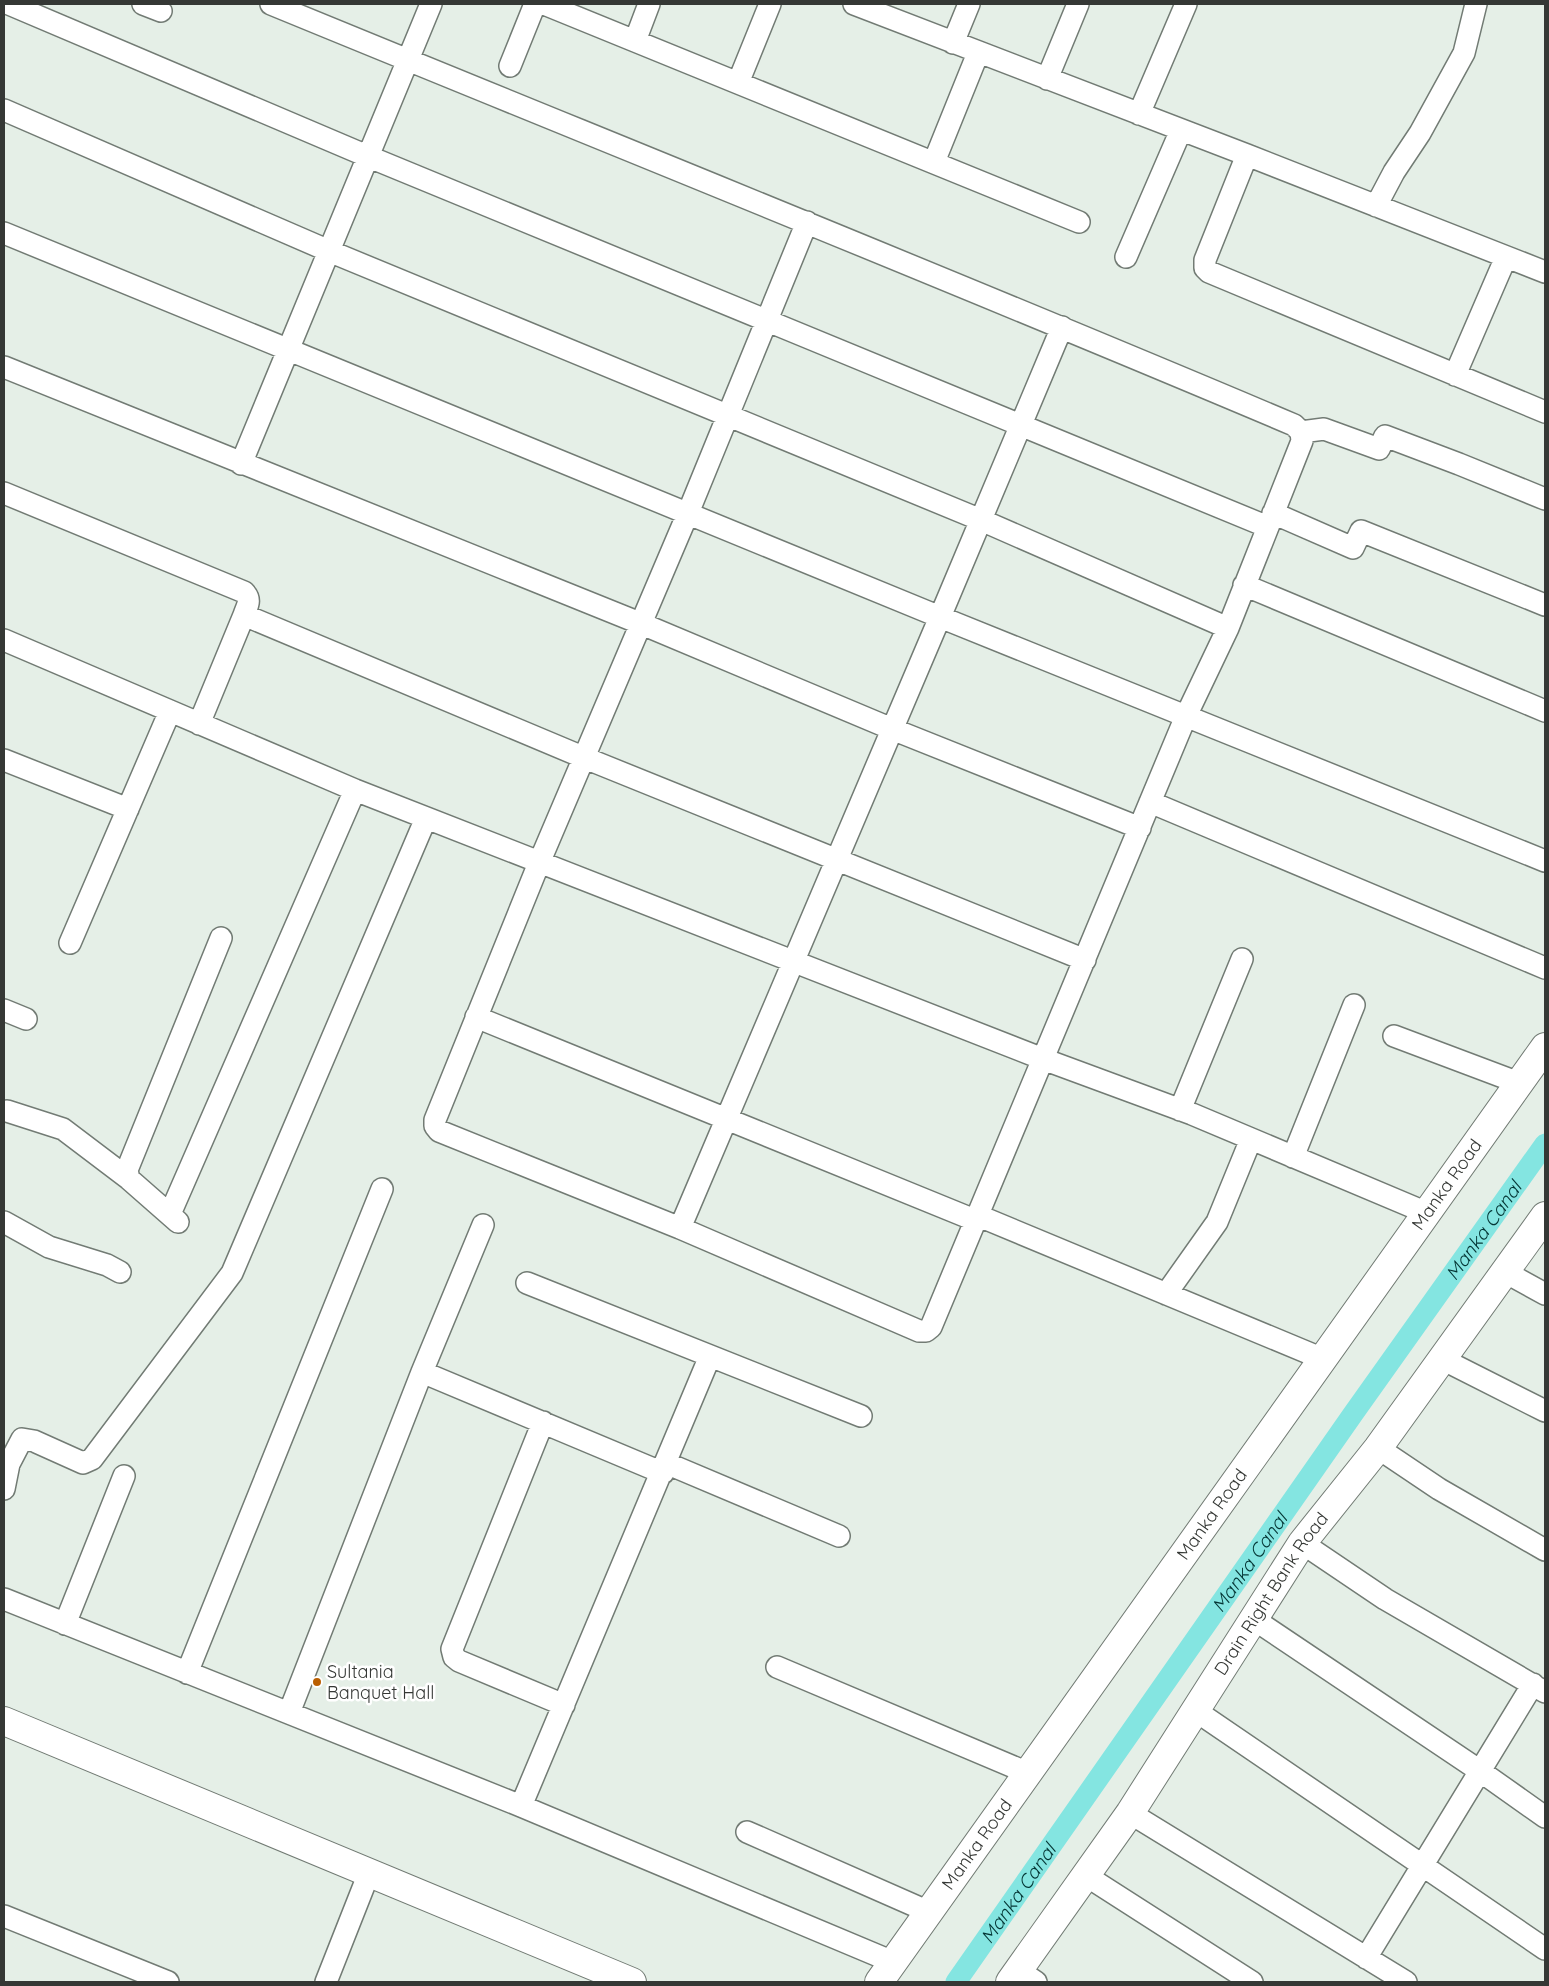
<svg xmlns="http://www.w3.org/2000/svg" width="1549" height="1986" viewBox="0 0 1549 1986" font-family="Quicksand,sans-serif">
	<style>
		.lines { fill: none; stroke-linecap: round; stroke-linejoin: round }
		.canal { stroke: #84e5e1; stroke-width: 21 }
		.minor-casing { stroke: #727b74; stroke-width: 24 }
		.tertiary-casing { stroke: #727b74; stroke-width: 30 }
		.secondary-casing { stroke: #727b74; stroke-width: 30 }
		.minor { stroke: #fff; stroke-width: 21 }
		.tertiary { stroke: #fff; stroke-width: 28 }
		.secondary { stroke: #fff; stroke-width: 28 }
		.poi-dot { fill: #ba5f01; stroke: #fff; stroke-width: 2 }
		.labels { text-anchor: middle; stroke-width: 5; stroke-linejoin: round; paint-order: stroke }
		.street-label { font-size: 18px; fill: #353835; stroke: #fff }
		.poi-label { font-size: 18px; fill: #353835; stroke: #fff; text-anchor: start }
		.water-label { font-size: 19px; font-style: italic; fill: #043534; stroke: #fff }
	</style>
	<rect width="100%" height="100%" fill="#e5efe7"/>
	<g class="lines">
		<!-- canal -->
		<path class="canal" id="s1" d="M 956,1982 L 1353,1414 L 1545,1144"/>
		<defs>
			<path id="minor" d="M 9,4 L 367,156 L 1268,527
				M 143,4 L 161,11
				M 271,4 C 612,144 954,281 1294,425 L 1301,432 L 1302,441 L 1228,628 L 1186,716 L 931,1327 L 926,1331 L 919,1331 L 680,1228 L 439,1131 L 435,1126 L 435,1120 L 539,863 L 688,513 L 807,222
				M 544,4 L 1079,222
				M 854,4 L 1247,155 L 1545,272
				M 635,41 L 649,4
				M 953,43 L 969,4
				M 510,66 L 535,4
				M 1047,79 L 1078,4
				M 738,83 L 770,4
				M 4,110 L 329,251 L 981,520 L 1228,628
				M 1139,114 L 1186,4
				M 1247,155 L 1205,260 L 1205,268 L 1209,272 L 1545,412
				M 934,162 L 978,53
				M 1376,206 L 1394,172 L 1420,133 L 1464,53 L 1476,4
				M 4,233 L 940,617 L 1545,861
				M 1126,257 L 1181,130
				M 4,367 L 642,624 L 892,729 L 1140,828
				M 1455,375 L 1506,257
				M 1301,432 L 1324,429 L 1379,449 L 1385,436 L 1459,464 L 1545,499
				M 241,464 L 431,4
				M 4,493 L 244,592 C 252,600 247,606 244,615 L 199,724
				M 1273,513 L 1353,548 L 1361,531 L 1545,605
				M 1244,585 L 1545,711
				M 244,615 L 585,758 L 1085,960
				M 4,640 L 355,790 L 1043,1059 L 1192,1114 L 1427,1213
				M 4,760 L 128,809
				M 1150,802 L 1545,968
				M 70,943 L 170,711
				M 4,1010 L 26,1019
				M 476,1017 L 977,1221
				M 1394,1036 L 1519,1083
				M 1180,1110 L 1242,959
				M 7,1111 L 63,1129 L 129,1179
				M 1293,1157 L 1354,1005
				M 170,1214 L 355,790
				M 979,1216 L 1323,1359
				M 4,1222 L 49,1247 L 107,1265 L 120,1272
				M 178,1222 L 129,1179 L 127,1170 L 221,938
				M 680,1228 L 940,617 L 1062,327
				M 1505,1272 L 1545,1294
				M 527,1283 L 861,1416
				M 1166,1294 L 1217,1222 L 1251,1139
				M 1442,1359 L 1545,1411
				M 422,1372 L 663,1473
				M 543,1422 L 452,1649 L 454,1657 L 459,1661 L 564,1705
				M 1378,1448 L 1439,1489 L 1545,1550
				M 666,1463 L 839,1536
				M 4,1489 L 9,1464 L 22,1439 L 34,1441 L 83,1463 L 92,1459 L 232,1273 L 426,818
				M 1302,1543 L 1385,1599 L 1545,1692
				M 4,1599 L 521,1806 L 893,1962
				M 1255,1620 L 1480,1771 L 1545,1817
				M 65,1624 L 124,1476
				M 777,1667 L 1028,1773
				M 187,1673 L 382,1189
				M 1196,1711 L 1545,1949
				M 289,1713 L 422,1372 L 483,1225
				M 521,1806 L 710,1356
				M 1130,1813 L 1406,1982
				M 747,1832 L 929,1912
				M 1085,1875 L 1252,1982
				M 4,1916 L 168,1982
				M 1366,1958 L 1533,1684
				M 1018,1970 L 1036,1982
				M 326,1982 L 369,1873"/>
			<g id="tertiary">
				<path d="M 4,1721 L 632,1982"/>
				<path id="s2" d="M 1010,1982 L 1130,1813 L 1302,1543 L 1378,1448 L 1545,1216"/>
			</g>
			<g id="secondary">
				<path id="s3" d="M 879,1982 L 1545,1047"/>
			</g>
		</defs>
		<!-- minor casing -->
		<use href="#minor" class="minor-casing"/>
		<!-- tertiary casing -->
		<use href="#tertiary" class="tertiary-casing"/>
		<!-- secondary casing -->
		<use href="#secondary" class="secondary-casing"/>
		<!-- minor -->
		<use href="#minor" class="minor"/>
		<!-- tertiary -->
		<use href="#tertiary" class="tertiary"/>
		<!-- secondary -->
		<use href="#secondary" class="secondary"/>
	</g>
	<!-- markers -->
	<circle class="poi-dot" cx="317" cy="1682" r="5"/>
	<g class="labels">
		<!-- street labels -->
		<g class="street-label">
			<text dy="6" stroke="none"><textPath href="#s3" startOffset="979">Manka Road</textPath></text>
			<text dy="6" stroke="none"><textPath href="#s3" startOffset="574">Manka Road</textPath></text>
			<text dy="6" stroke="none"><textPath href="#s2" startOffset="468">Drain Right Bank Road</textPath></text>
			<text dy="6" stroke="none"><textPath href="#s3" startOffset="169">Manka Road</textPath></text>
		</g>
		<!-- poi labels -->
		<g class="poi-label">
			<text x="327" y="1678">Sultania<tspan x="327" dy="21">Banquet Hall</tspan></text>
		</g>
		<!-- water labels -->
		<g class="water-label">
			<text dy="7" stroke="none"><textPath href="#s1" startOffset="918">Manka Canal</textPath></text>
			<text dy="7" stroke="none"><textPath href="#s1" startOffset="512">Manka Canal</textPath></text>
			<text dy="7" stroke="none"><textPath href="#s1" startOffset="108">Manka Canal</textPath></text>
		</g>
	</g>
	<!-- border -->
	<rect width="1549" height="1986" fill="none" stroke="#353835" stroke-width="10"/>
</svg>
